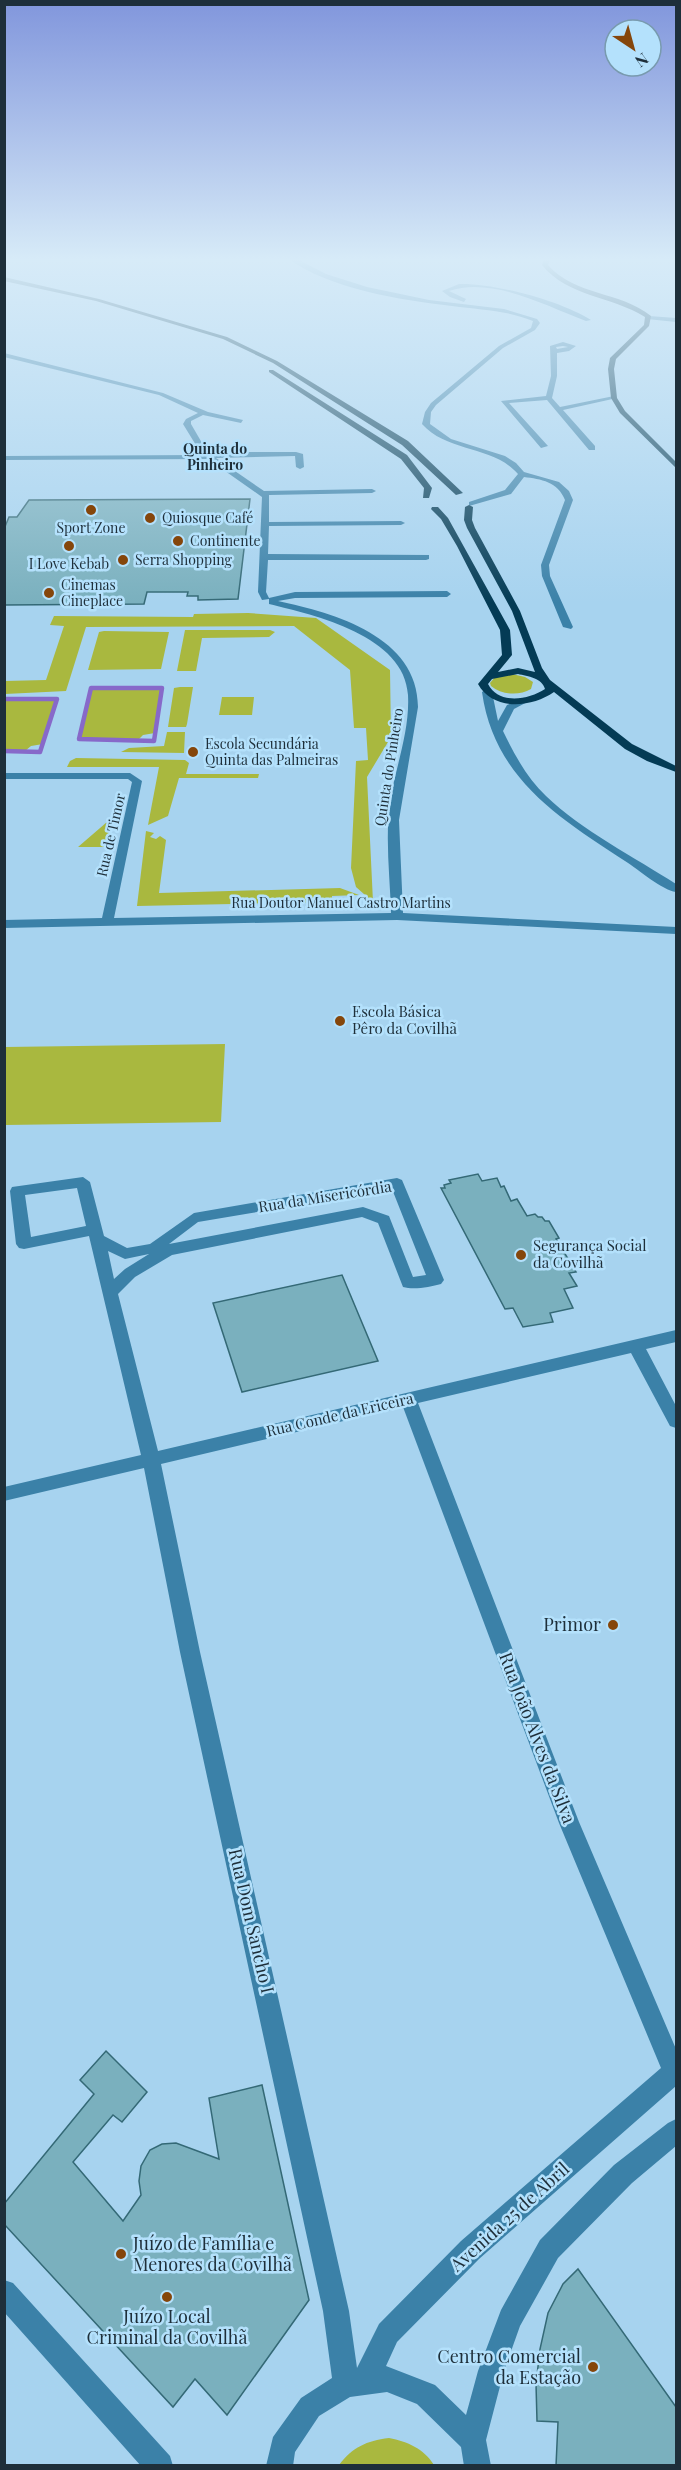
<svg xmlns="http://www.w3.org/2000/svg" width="681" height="2470" viewBox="0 0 681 2470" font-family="'Playfair Display',serif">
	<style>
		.green { fill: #a9b83f }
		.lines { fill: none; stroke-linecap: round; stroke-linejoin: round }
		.stream { stroke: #8769c9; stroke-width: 4.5 }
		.building { fill: #7ab0be; stroke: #346976; stroke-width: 1.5 }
		.minor { fill: #3b81a8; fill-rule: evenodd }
		.major { fill: #043b55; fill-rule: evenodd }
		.poi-dot { fill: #85460b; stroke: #b4e1fc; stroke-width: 2 }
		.labels { text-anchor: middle; stroke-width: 5; stroke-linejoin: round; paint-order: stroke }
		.far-neighbourhood-label { font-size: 14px; font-weight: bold; fill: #1e2f3a; stroke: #b4e1fc }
		.far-poi-label { font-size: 14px; fill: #1e2f3a; stroke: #b4e1fc; text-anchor: start }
		.far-street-label { font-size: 14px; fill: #1e2f3a; stroke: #b4e1fc }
		.poi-label { font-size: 15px; fill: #1e2f3a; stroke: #b4e1fc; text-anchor: start }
		.street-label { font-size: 15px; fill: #1e2f3a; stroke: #b4e1fc }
		.near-poi-label { font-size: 18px; fill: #1e2f3a; stroke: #b4e1fc; text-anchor: end }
		.near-street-label { font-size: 18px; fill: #1e2f3a; stroke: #b4e1fc }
	</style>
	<rect width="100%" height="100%" fill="#a7d3ef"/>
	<!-- green -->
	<path class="green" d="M 248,613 L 316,618 L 390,670 L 391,737 L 367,777 L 373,902 L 356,887 L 351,868 L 356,761 L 368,760 L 366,728 L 354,728 L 350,670 L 294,626 L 86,627 L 66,691 L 5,694 L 5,681 L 46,680 L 64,626 L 50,625 L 54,616 L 193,617 L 194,614 Z
		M 185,630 L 270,630 L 275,632 L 269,637 L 202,638 L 196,671 L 177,671 Z
		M 104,631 L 169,632 L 161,669 L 88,670 L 99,632 Z
		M 512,674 L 525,677 L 533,682 L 531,689 C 519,696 502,695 491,686 L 490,683 L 495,677 Z
		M 180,687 L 193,687 L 187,724 L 186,727 L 168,727 L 174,688 Z
		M 91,688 L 162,688 L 155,733 L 143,735 L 138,740 L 79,739 Z
		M 222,697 L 254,697 L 252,715 L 219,715 Z
		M 4,699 L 57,699 L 43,744 L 31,746 L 25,751 L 5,751 Z
		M 167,732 L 185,732 L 184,753 L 121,752 L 129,748 L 164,746 Z
		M 76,758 L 185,760 L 189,763 L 186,774 L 259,774 L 258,778 L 179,778 L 168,816 L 148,825 L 159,767 L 67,767 L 70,761 Z
		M 107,822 L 111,822 L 107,847 L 78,847 Z
		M 146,831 L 154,833 L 150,837 L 156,839 L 160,836 L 166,840 L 159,893 L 340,888 L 359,895 L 332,896 L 332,902 L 137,906 Z
		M 225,1044 L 221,1122 L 5,1125 L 5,1047 Z
		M 389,2438 C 408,2442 423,2448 434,2465 L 339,2465 C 353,2447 366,2441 389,2438 Z"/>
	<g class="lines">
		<!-- stream -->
		<path class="stream" d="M 91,688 L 162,688 L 154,741 L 79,739 Z
			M 4,699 L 57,699 L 40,752 L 4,751"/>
	</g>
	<!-- building -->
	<path class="building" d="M 250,499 L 238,599 L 198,600 L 198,596 L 187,596 L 188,592 L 147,592 L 144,604 L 4,605 L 4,529 L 9,517 L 17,517 L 29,500 Z
		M 478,1174 L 482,1181 L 497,1178 L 501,1187 L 504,1186 L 511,1201 L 517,1199 L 527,1216 L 535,1214 L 538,1217 L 542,1217 L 545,1221 L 549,1221 L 559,1238 L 556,1239 L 576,1272 L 569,1273 L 577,1286 L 564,1289 L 573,1308 L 550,1313 L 553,1322 L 523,1327 L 513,1308 L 505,1309 L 441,1188 L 445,1188 L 444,1185 L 451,1183 L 449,1180 Z
		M 342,1275 L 378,1361 L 242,1392 L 213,1303 Z
		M 106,2051 L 147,2092 L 122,2122 L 113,2115 L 73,2162 L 123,2221 L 141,2195 L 139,2181 L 141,2166 L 150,2150 L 162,2144 L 176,2143 L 219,2159 L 209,2098 L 262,2085 L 309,2300 L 227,2415 L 195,2379 L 173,2407 L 4,2224 L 4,2204 L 94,2094 L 80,2080 Z
		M 578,2269 L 676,2407 L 676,2466 L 556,2466 L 558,2422 L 537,2421 L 536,2384 L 540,2349 L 548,2313 L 563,2284 Z"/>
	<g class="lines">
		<!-- minor -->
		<path class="minor" d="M 286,257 L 293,257 L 326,274 L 367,287 L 429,300 L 504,309 L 537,319 L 540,323 L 535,330 L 503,348 L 436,405 L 431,412 L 430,424 L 451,439 L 505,456 L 516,463 L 524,472 L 559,482 L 569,491 L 573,500 L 549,565 L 550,576 L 573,627 L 571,629 L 563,627 L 542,576 L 541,565 L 565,500 C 558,482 541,479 524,477 L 511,494 L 469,506 L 469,502 L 505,490 L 518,474 C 493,445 448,453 422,424 L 425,412 L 431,403 L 499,346 L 531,328 L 533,321 C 507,310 480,310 452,306 C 401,300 328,289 286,257 Z
			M 459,284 C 495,283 561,301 591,320 L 586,321 C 546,306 492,276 449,291 L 466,299 L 464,302 L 450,297 L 442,291 Z
			M 649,316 L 676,318 L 676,322 L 647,319 Z
			M 563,342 L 576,346 L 569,351 L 557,353 L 557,376 L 552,398 L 560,407 L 614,396 L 617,398 L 563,410 L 595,446 L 595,450 L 589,450 L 547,400 L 509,403 L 548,446 L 541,448 L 501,401 L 546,396 L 551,376 L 550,346 ZM 563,346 L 568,347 L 557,349 L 556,347 Z
			M 4,353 L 163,393 L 208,412 L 243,420 L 241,423 L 203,415 L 191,421 L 191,424 L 209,455 L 223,452 L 296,452 L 303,454 L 304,467 L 300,469 L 296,467 L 295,456 L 216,458 L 264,491 L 372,489 L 376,491 L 372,493 L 269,495 L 269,522 L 401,521 L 405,523 L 401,525 L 269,526 L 268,554 L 429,555 L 429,559 L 426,560 L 268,560 L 266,592 L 269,598 L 295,592 L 447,591 L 451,594 L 447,597 L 295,598 L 278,601 C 335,613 418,637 418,707 L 399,820 L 403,913 L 676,927 L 676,934 L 397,920 L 4,928 L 4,920 L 102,918 L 132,782 L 128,779 L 4,779 L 4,773 L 130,773 L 142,781 L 114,918 L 391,913 C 390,876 385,840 390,803 C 395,768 410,732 408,695 C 405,636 315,615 269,604 L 269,599 L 262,600 L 258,592 L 262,497 L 208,459 L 4,460 L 4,456 L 202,455 L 183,424 L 186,419 L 198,413 L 159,395 L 4,357 Z
			M 487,689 L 492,692 L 498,721 L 507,705 L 524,698 L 529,701 L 514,709 L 503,731 C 514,754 527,778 546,796 C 581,830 636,858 676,884 L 676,892 C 662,890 639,870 625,861 C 559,818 494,778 482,692 Z
			M 83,1177 L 90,1182 L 104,1236 L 127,1248 L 150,1244 L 194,1213 L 397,1178 L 402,1180 L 444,1280 L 441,1284 C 430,1287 414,1290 403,1287 L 378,1223 L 362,1217 L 172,1255 L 135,1277 L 118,1294 L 158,1451 L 676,1330 L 676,1342 L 646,1349 L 676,1406 L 676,1428 L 670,1426 L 631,1353 L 418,1403 L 579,1822 L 676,2049 L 676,2086 L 479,2259 L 397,2342 L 386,2366 L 435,2385 L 466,2415 L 478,2371 L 501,2310 L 540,2240 L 614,2165 L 668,2123 L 676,2119 L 676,2146 L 632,2183 L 558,2258 L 520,2326 L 504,2371 L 486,2440 L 491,2466 L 464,2466 L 461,2447 L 417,2404 L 387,2392 L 350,2397 L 319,2416 L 295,2452 L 293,2466 L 266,2466 L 273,2437 L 301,2398 L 332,2378 L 323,2311 L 180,1652 L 144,1468 L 4,1501 L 4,1487 L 141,1455 L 89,1236 L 24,1249 L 19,1248 L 16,1244 L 10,1191 L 12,1187 ZM 77,1188 L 86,1226 L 31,1237 L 25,1195 ZM 392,1189 L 426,1275 L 413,1277 L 389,1216 L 363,1207 L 169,1244 L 198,1222 ZM 108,1251 L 125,1259 L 149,1254 L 125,1269 L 114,1279 ZM 403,1407 L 559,1823 L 661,2068 L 461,2241 L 379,2324 L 357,2368 L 349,2311 L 200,1652 L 161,1464 Z
			M 4,2280 L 13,2283 L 170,2456 L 173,2466 L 141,2466 L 4,2312 Z"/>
		<!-- major -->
		<path class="major" d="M 545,257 L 551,257 L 548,265 C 575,296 620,291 651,316 L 649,326 L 616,359 L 614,369 L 617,398 L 625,411 L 676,462 L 676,468 L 620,413 L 611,398 L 608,369 L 610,358 L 644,325 L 645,317 C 612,296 568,297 542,265 Z
			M 4,277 L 99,299 L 227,337 L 277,361 L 408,441 L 463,493 L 456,495 L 402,445 L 273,363 L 223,339 L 96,301 L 4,281 Z
			M 269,370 L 273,370 L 407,455 L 432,488 L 429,498 L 423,498 L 424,488 L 401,459 L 269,372 Z
			M 469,505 L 473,507 L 472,520 L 475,528 L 520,611 L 542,668 L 550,680 L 632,744 L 676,766 L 676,772 L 647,761 L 625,749 L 554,692 C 531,708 493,711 478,684 L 502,655 L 500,630 L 457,546 L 441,519 L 431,509 L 432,507 L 438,507 L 448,518 L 510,630 L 512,655 L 498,672 L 518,668 L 535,672 L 512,611 L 467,528 L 464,520 L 465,507 ZM 518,674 C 528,676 542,678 545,689 C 528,700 499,705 488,684 L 492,679 Z"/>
	</g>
	<!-- sky -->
	<linearGradient id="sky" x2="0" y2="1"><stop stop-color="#8196dc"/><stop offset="0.43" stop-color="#d7ebf8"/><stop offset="1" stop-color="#d7ebf8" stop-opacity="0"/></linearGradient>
	<rect width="681" height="603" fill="url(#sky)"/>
	<!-- markers -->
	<g class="poi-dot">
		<circle cx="91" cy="510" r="6"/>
		<circle cx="150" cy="518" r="6"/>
		<circle cx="178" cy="541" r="6"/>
		<circle cx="69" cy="546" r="6"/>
		<circle cx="123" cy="560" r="6"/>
		<circle cx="49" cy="593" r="6"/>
		<circle cx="193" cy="752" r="6"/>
		<circle cx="340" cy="1021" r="6"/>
		<circle cx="521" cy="1255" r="6"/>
		<circle cx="613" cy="1625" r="6"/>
		<circle cx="121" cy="2254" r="6"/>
		<circle cx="167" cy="2297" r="6"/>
		<circle cx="593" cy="2367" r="6"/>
	</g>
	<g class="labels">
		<!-- far-neighbourhood labels -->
		<g class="far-neighbourhood-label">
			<text x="215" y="454">Quinta do<tspan x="215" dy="16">Pinheiro</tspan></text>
		</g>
		<!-- far-poi labels -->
		<g class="far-poi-label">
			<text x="162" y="523">Quiosque Café</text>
			<text x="91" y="533" text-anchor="middle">Sport Zone</text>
			<text x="190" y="546">Continente</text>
			<text x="135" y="565">Serra Shopping</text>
			<text x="69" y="569" text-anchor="middle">I Love Kebab</text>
			<text x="61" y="590">Cinemas<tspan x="61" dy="16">Cineplace</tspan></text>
			<text x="205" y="749">Escola Secundária<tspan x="205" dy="16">Quinta das Palmeiras</tspan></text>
		</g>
		<!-- far-street labels -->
		<g class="far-street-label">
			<text transform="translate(389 767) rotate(-81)" y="5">Quinta do Pinheiro</text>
			<text transform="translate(111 835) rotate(-77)" y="5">Rua de Timor</text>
			<text x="341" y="908">Rua Doutor Manuel Castro Martins</text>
		</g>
		<!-- poi labels -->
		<g class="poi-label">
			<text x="352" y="1017">Escola Básica<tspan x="352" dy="17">Pêro da Covilhã</tspan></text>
			<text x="533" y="1251">Segurança Social<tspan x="533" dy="17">da Covilhã</tspan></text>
		</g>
		<!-- street labels -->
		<g class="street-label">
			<text transform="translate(325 1197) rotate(-9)" y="5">Rua da Misericórdia</text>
			<text transform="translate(340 1415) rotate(-13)" y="5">Rua Conde da Ericeira</text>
		</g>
		<!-- near-poi labels -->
		<g class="near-poi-label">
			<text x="601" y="1631">Primor</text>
			<text x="133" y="2250" text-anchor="start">Juízo de Família e<tspan x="133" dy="21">Menores da Covilhã</tspan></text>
			<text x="167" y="2323" text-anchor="middle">Juízo Local<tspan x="167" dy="21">Criminal da Covilhã</tspan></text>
			<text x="581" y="2363">Centro Comercial<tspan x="581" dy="21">da Estação</tspan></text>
		</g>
		<!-- near-street labels -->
		<g class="near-street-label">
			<text transform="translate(537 1738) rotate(69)" y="6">Rua João Alves da Silva</text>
			<text transform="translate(251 1921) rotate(77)" y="6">Rua Dom Sancho I</text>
			<text transform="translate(510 2217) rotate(-42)" y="6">Avenida 25 de Abril</text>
		</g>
	</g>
	<!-- border -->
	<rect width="681" height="2470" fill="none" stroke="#1e2f3a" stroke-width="12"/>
	<!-- north arrow -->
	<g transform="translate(633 48) rotate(144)"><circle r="28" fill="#b4e1fc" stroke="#789aae" stroke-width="1.5"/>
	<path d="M0-4.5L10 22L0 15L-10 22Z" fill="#85460b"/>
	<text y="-9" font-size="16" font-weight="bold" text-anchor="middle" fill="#1e2f3a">N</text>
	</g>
</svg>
